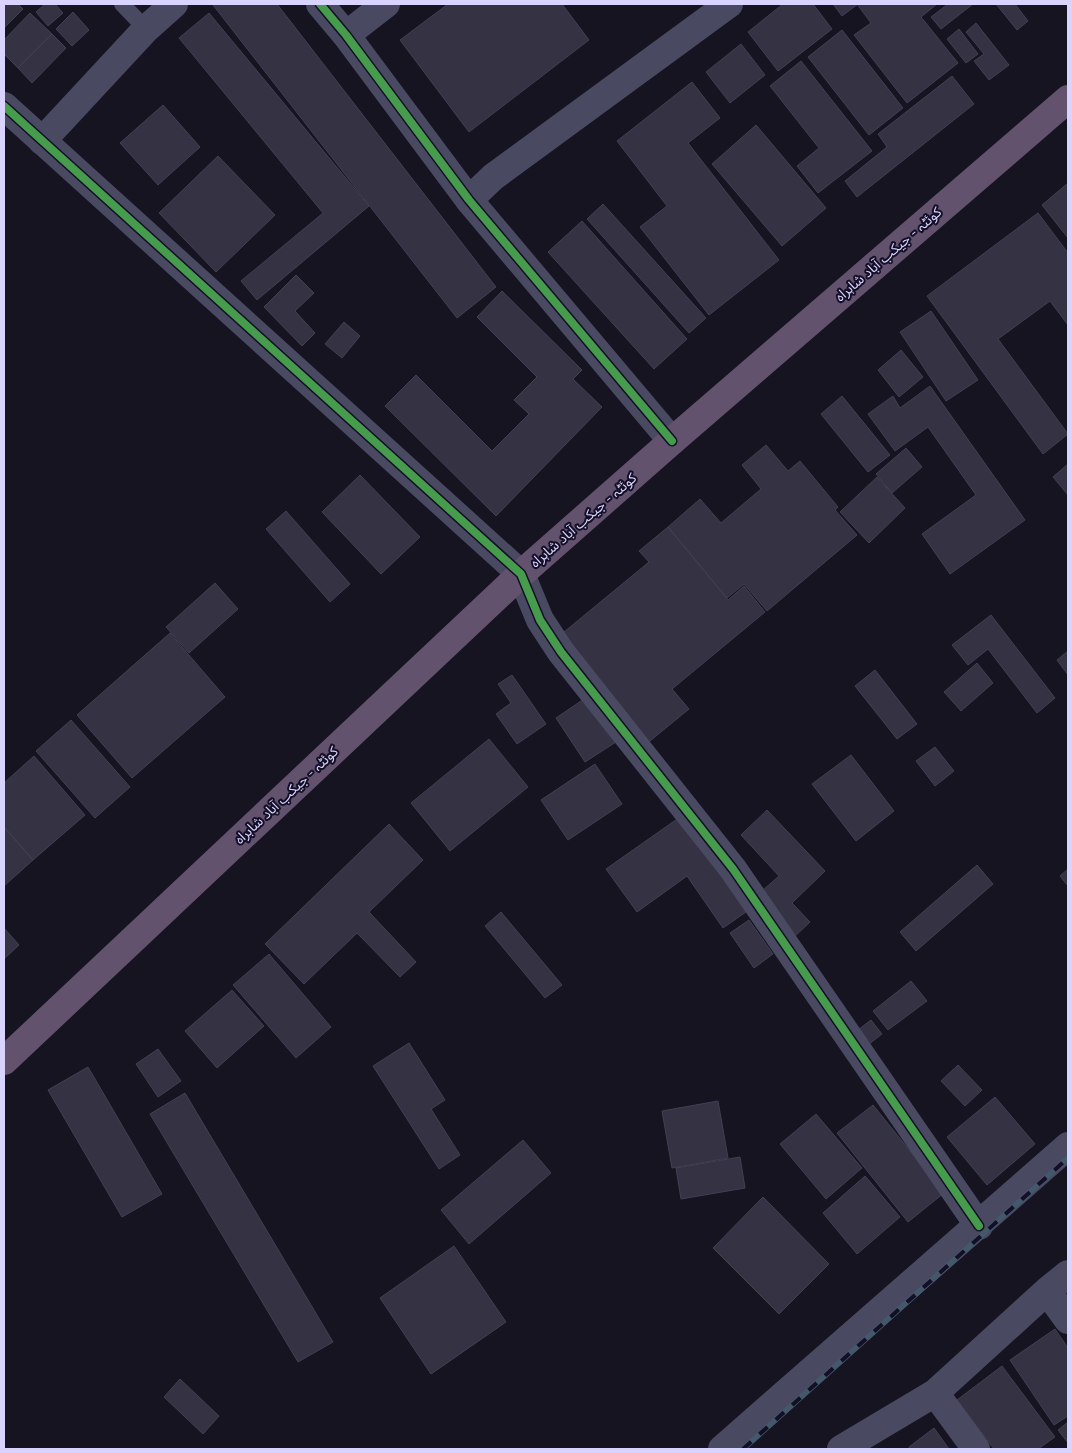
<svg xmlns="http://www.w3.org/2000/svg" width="1072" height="1453" viewBox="0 0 1072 1453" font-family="Mulish,'Noto Sans Arabic',sans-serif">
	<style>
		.building { fill: #343243; stroke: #433f54 }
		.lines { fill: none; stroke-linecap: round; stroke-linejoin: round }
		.service { stroke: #4a4962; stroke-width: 16 }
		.minor { stroke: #4a4962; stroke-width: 28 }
		.trunk { stroke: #62526e; stroke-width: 28 }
		.rail-casing { stroke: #43596b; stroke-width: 5.5 }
		.rail { stroke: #130f26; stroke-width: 4; stroke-dasharray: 11; stroke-linecap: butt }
		.cycleway-casing { stroke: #130f26; stroke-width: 11 }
		.cycleway { stroke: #469c4c; stroke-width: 8 }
		.labels { text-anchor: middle; stroke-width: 4; stroke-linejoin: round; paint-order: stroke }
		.street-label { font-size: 14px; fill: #d9d4ff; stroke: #130f26 }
	</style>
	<rect width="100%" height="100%" fill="#161421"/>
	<!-- building -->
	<path class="building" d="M 4,4 L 18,4 L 23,9 L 4,28 Z
		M 45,4 L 55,4 L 63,13 L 48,26 L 36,12 Z
		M 214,4 L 277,4 L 496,287 L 457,318 L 213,5 Z
		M 448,4 L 562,4 L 589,40 L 469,132 L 400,40 Z
		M 783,4 L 813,4 L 832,29 L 778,71 L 748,32 Z
		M 833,4 L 858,4 L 842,16 Z
		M 857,4 L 937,4 L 921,17 L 958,63 L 907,103 L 854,35 L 871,23 Z
		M 948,4 L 973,4 L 941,29 L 931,17 Z
		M 996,4 L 1015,4 L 1028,21 L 1017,30 Z
		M 73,12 L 89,30 L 72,46 L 56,29 Z
		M 30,13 L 52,34 L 18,68 L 4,54 L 4,40 Z
		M 209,13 L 369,206 L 257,300 L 241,281 L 323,213 L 179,38 Z
		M 976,23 L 1009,65 L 989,80 L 974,61 L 984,54 L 966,32 Z
		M 959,29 L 978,54 L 966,63 L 947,39 Z
		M 842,30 L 903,108 L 869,135 L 808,57 Z
		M 52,34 L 66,48 L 32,83 L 18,68 Z
		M 741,44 L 765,75 L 730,103 L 706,72 Z
		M 801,61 L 872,151 L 818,193 L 797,166 L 819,148 L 770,86 Z
		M 952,76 L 974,104 L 857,197 L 845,181 L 887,147 L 878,134 Z
		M 692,82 L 720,118 L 688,143 L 779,260 L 709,315 L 640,227 L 667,206 L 617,141 Z
		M 163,105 L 200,147 L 158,185 L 120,143 Z
		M 756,125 L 826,208 L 782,246 L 712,164 Z
		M 218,156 L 275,215 L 216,272 L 159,213 Z
		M 1068,183 L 1068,238 L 1042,205 Z
		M 603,204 L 706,318 L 689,333 L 587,219 Z
		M 1038,213 L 1068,253 L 1068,325 L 1050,301 L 998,339 L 1068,434 L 1043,454 L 927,296 Z
		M 582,221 L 687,339 L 654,369 L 548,252 Z
		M 296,275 L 314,293 L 295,311 L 315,333 L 302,346 L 264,307 Z
		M 502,291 L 582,370 L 573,379 L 602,407 L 496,516 L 385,406 L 416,375 L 492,451 L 529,414 L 514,400 L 537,377 L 477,317 Z
		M 931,311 L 978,380 L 946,401 L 900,332 Z
		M 344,322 L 360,336 L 342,358 L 325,344 Z
		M 901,350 L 923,377 L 899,397 L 878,370 Z
		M 930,386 L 1025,520 L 950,574 L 922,534 L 976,495 L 928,427 L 895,451 L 868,414 L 893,396 L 900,408 Z
		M 842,396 L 890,455 L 868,472 L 821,414 Z
		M 766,445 L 788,471 L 800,461 L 838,507 L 835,510 L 857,535 L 767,611 L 744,584 L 727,598 L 668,527 L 700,499 L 721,523 L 761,489 L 742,465 Z
		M 906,448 L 922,467 L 892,493 L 876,474 Z
		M 1068,464 L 1068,495 L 1053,477 Z
		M 360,475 L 420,537 L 381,574 L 322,512 Z
		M 877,477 L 905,508 L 869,543 L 840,512 Z
		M 286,511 L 350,584 L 330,602 L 266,529 Z
		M 668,527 L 728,600 L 744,586 L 765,612 L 672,689 L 689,709 L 645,745 L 558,637 L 649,562 L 639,551 Z
		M 215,583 L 238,609 L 189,653 L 166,627 Z
		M 991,615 L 1055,698 L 1037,713 L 988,649 L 968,665 L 952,645 Z
		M 170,633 L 225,697 L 132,778 L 77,715 Z
		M 1068,651 L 1068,675 L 1057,660 Z
		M 977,663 L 993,683 L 961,711 L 944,692 Z
		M 875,670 L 917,724 L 897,739 L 855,686 Z
		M 512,675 L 546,724 L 517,744 L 496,714 L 511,703 L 498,684 Z
		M 587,697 L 616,742 L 585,762 L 556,718 Z
		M 71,720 L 130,787 L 95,818 L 36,751 Z
		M 489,739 L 528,787 L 450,851 L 411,803 Z
		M 935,747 L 954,771 L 935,786 L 916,761 Z
		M 851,755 L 894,811 L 856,841 L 812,784 Z
		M 34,756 L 85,815 L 33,860 L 4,827 L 4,783 Z
		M 595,764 L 622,804 L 568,840 L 541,800 Z
		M 767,810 L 825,871 L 792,903 L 810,922 L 792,939 L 754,898 L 779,876 L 741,835 Z
		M 680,817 L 746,912 L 723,928 L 687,876 L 637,912 L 606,869 Z
		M 389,824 L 423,860 L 369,912 L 416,962 L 400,977 L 357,933 L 304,984 L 265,944 Z
		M 4,827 L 33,860 L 4,886 Z
		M 977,865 L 993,884 L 916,951 L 900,932 Z
		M 1068,869 L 1068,886 L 1060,876 Z
		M 501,912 L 562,985 L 545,998 L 485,926 Z
		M 749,920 L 773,954 L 754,968 L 730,933 Z
		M 4,928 L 19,945 L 4,959 Z
		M 269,954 L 331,1027 L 296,1058 L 233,985 Z
		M 911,981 L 927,1001 L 888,1030 L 873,1011 Z
		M 232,990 L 264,1026 L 217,1068 L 185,1031 Z
		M 871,1020 L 882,1034 L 864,1048 L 853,1034 Z
		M 409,1043 L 445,1100 L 431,1109 L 460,1155 L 439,1169 L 373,1066 Z
		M 158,1049 L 181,1081 L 158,1097 L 136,1064 Z
		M 958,1065 L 982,1090 L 965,1106 L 941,1081 Z
		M 88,1067 L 162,1194 L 122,1217 L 48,1090 Z
		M 185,1093 L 333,1342 L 298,1362 L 150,1114 Z
		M 995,1097 L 1035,1144 L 987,1185 L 947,1137 Z
		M 718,1101 L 728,1158 L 672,1168 L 662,1111 Z
		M 873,1105 L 944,1193 L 908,1222 L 837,1133 Z
		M 816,1114 L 862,1168 L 826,1199 L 780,1144 Z
		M 523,1140 L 551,1173 L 469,1244 L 441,1210 Z
		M 740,1157 L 745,1188 L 681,1199 L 676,1168 Z
		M 865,1176 L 900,1217 L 857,1254 L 823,1213 Z
		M 763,1197 L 829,1264 L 779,1314 L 713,1248 Z
		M 454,1246 L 506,1322 L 431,1374 L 380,1298 Z
		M 1055,1329 L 1068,1348 L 1068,1416 L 1054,1425 L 1010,1360 Z
		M 1002,1366 L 1055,1437 L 1038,1449 L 994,1449 L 957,1400 Z
		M 180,1379 L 219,1416 L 203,1434 L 164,1397 Z
		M 1068,1422 L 1068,1443 L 1058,1430 Z
		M 934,1428 L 949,1449 L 910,1449 L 909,1447 Z"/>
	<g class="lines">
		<!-- service -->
		<path class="service" d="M 122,4 L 146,29"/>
		<!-- minor -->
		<path class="minor" d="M 320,4 L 346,35 L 469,200 L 672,441
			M 346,35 L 386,4
			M 4,106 L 521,574 L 540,620 L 561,652 L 733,869 L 979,1226
			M 42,141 L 146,29 L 174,4
			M 469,200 L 493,177 L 729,4
			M 1047,1291 L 1068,1320
			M 935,1393 L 976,1449
			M 722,1449 L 1068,1146
			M 841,1449 L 935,1393 L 1047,1291 L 1068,1274"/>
		<!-- trunk -->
		<path class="trunk" d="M 4,1061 L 521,574 L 672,441 L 1068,99"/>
		<defs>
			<path id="rail" d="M 743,1449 L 1068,1158"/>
		</defs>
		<!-- rail casing -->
		<use href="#rail" class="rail-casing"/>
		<!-- rail -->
		<use href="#rail" class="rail"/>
		<defs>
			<path id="cycleway" d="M 320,4 L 346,35 L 469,200 L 672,441
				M 4,106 L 521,574 L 540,620 L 561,652 L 733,869 L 979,1226"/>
		</defs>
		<!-- cycleway casing -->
		<use href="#cycleway" class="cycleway-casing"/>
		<!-- cycleway -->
		<use href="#cycleway" class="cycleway"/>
	</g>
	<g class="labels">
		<!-- street labels -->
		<g class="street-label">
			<text transform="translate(888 254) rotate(-41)" y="5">کوئٹہ - جیکب آباد شاہراہ</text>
			<text transform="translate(583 520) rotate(-41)" y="5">کوئٹہ - جیکب آباد شاہراہ</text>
			<text transform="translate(286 795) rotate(-43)" y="5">کوئٹہ - جیکب آباد شاہراہ</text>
		</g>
	</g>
	<!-- border -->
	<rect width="1072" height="1453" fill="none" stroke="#d9d4ff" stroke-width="10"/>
</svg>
